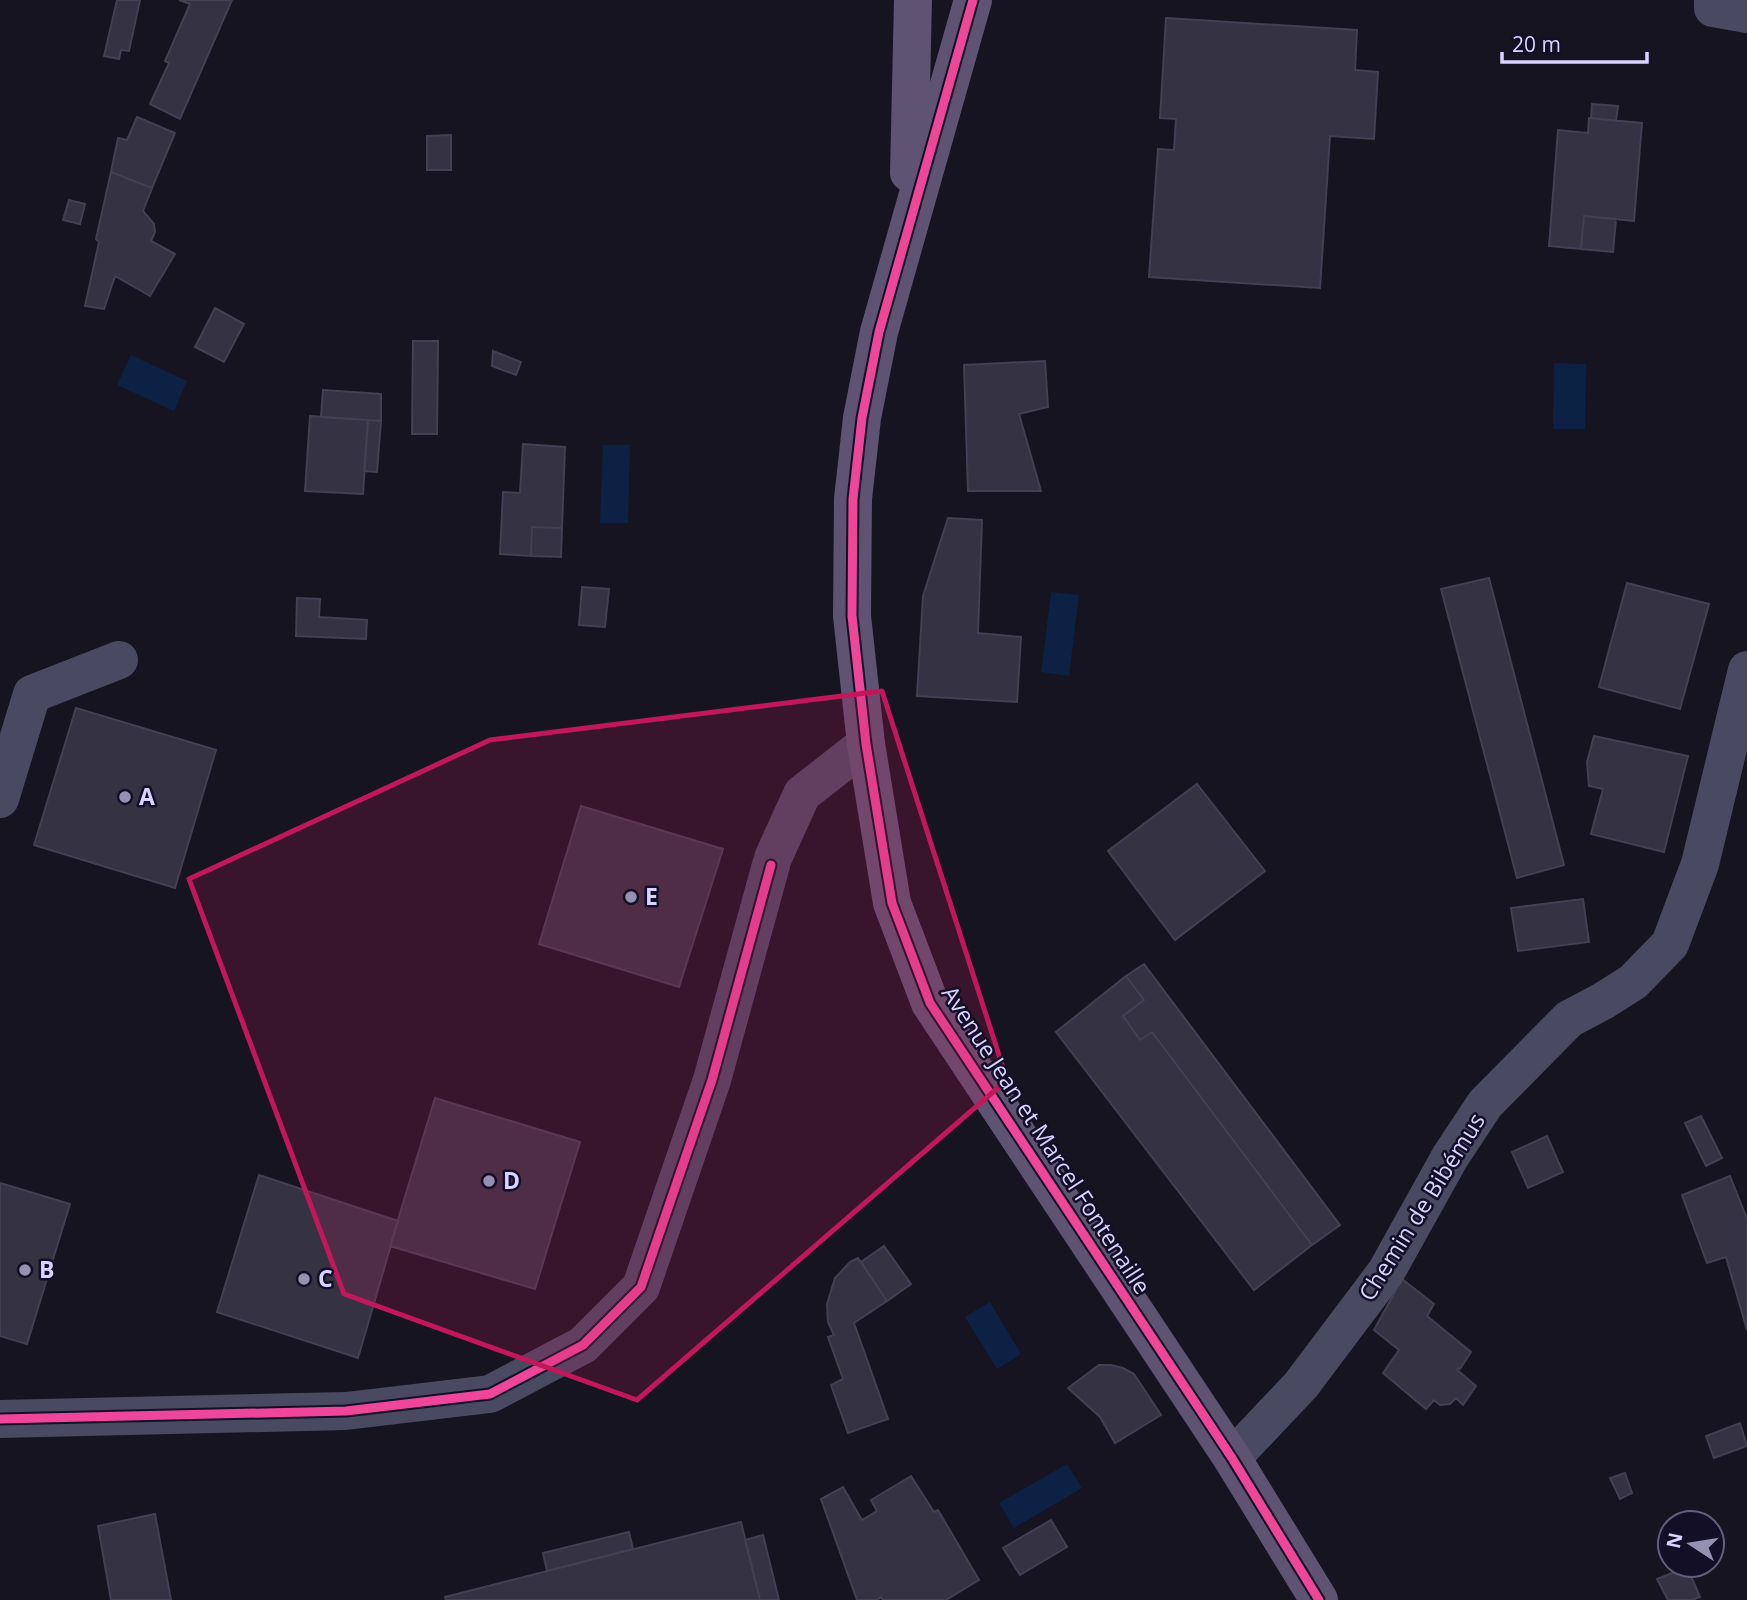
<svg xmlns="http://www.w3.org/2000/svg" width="1747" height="1600" viewBox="0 0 1747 1600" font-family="'Open Sans',sans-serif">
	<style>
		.water { fill: #0d2144 }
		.building { fill: #343243; stroke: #433f54; stroke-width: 2 }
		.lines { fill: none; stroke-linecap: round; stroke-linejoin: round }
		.minor { stroke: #4a4962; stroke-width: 38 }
		.major { stroke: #5e5373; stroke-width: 38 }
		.cycleway-casing { stroke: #130f26; stroke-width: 13 }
		.cycleway { stroke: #ed469a; stroke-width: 9 }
		.marked { fill: #c2185b; fill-opacity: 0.2; stroke: #c2185b; stroke-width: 5; stroke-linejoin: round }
		.poi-dot { fill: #9591b1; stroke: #130f26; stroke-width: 2.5 }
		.labels { text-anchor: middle; stroke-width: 5; stroke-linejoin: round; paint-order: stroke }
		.poi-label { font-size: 23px; font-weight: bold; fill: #d9d4ff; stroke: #130f26; text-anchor: start }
		.street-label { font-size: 23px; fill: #d9d4ff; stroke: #130f26 }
	</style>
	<rect width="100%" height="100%" fill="#161421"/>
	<!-- water -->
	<path class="water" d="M 131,355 L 187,381 L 174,411 L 117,385 Z
		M 1554,363 L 1586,364 L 1585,429 L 1553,429 Z
		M 603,445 L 630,445 L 628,523 L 600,523 Z
		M 1051,592 L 1079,595 L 1069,676 L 1041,672 Z
		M 990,1302 L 1021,1354 L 997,1369 L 965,1317 Z
		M 1067,1464 L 1082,1488 L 1014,1528 L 999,1503 Z"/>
	<!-- building -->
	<path class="building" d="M 117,0 L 140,0 L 129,51 L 121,50 L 119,59 L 104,56 Z
		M 179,0 L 232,0 L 180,119 L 150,104 L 169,63 L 165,61 L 190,4 Z
		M 1166,18 L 1357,30 L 1355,70 L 1378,72 L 1374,139 L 1330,136 L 1320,288 L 1149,277 L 1158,149 L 1174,150 L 1176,119 L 1160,118 Z
		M 1592,104 L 1618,106 L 1616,121 L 1591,118 Z
		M 137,117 L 175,133 L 152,188 L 111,172 L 118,138 L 127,140 Z
		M 1589,118 L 1642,123 L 1634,221 L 1584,216 L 1581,249 L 1549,246 L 1558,130 L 1588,133 Z
		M 451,135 L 451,170 L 427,170 L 427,136 Z
		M 111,172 L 152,188 L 143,211 L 154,224 L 155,232 L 151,241 L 175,254 L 150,296 L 115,276 L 104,309 L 85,306 L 99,242 L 96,239 Z
		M 69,200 L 85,204 L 80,224 L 63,220 Z
		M 1584,216 L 1616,219 L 1613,252 L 1581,249 Z
		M 215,308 L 244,324 L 224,362 L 195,347 Z
		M 413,341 L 438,341 L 437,434 L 412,434 Z
		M 493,351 L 521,362 L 516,375 L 492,366 Z
		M 1045,361 L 1048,407 L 1019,414 L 1041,491 L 968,491 L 964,365 Z
		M 323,390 L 381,394 L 381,421 L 321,417 Z
		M 310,416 L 368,420 L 363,494 L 305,491 Z
		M 368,420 L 381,421 L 377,472 L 364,471 Z
		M 523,444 L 565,447 L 562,528 L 532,527 L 531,556 L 500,554 L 503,492 L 520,493 Z
		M 948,518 L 982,520 L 978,633 L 1021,637 L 1017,702 L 917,696 L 923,596 Z
		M 532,527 L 562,528 L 561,557 L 531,556 Z
		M 1489,578 L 1564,865 L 1517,878 L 1441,589 Z
		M 1627,583 L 1709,604 L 1680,709 L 1599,687 Z
		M 582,587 L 609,589 L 605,627 L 579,625 Z
		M 297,598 L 320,599 L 319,617 L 367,620 L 366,639 L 296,636 Z
		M 76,708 L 216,750 L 175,888 L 34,845 Z
		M 1594,736 L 1688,756 L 1664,852 L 1591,834 L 1603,789 L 1589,786 L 1587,762 Z
		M 1197,784 L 1265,871 L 1175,940 L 1108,851 Z
		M 581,806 L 723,849 L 679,987 L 539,944 Z
		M 1583,899 L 1589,942 L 1518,951 L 1511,908 Z
		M 1144,964 L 1340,1225 L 1312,1245 L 1152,1032 L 1140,1040 L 1123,1016 L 1144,1000 L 1126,976 Z
		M 1126,976 L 1144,1000 L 1123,1016 L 1140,1040 L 1152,1032 L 1312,1245 L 1254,1290 L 1056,1032 Z
		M 435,1098 L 580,1142 L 535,1289 L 390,1246 Z
		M 1701,1116 L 1722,1158 L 1706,1166 L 1685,1123 Z
		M 1547,1136 L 1563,1172 L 1528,1188 L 1512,1152 Z
		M 259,1175 L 398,1221 L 358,1358 L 217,1312 Z
		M 1730,1176 L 1747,1219 L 1747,1330 L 1726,1257 L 1707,1263 L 1682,1195 Z
		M 0,1183 L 70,1204 L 27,1344 L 0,1336 Z
		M 884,1246 L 911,1284 L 887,1301 L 861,1262 Z
		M 858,1258 L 887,1301 L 854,1323 L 888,1419 L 848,1433 L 831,1385 L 843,1379 L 828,1337 L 834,1335 L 828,1322 L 827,1304 L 835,1278 L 850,1262 Z
		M 1402,1279 L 1434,1304 L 1427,1316 L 1471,1352 L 1460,1369 L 1458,1368 L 1457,1370 L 1476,1386 L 1463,1405 L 1456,1398 L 1450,1404 L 1440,1405 L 1434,1400 L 1426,1409 L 1383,1373 L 1399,1350 L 1374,1330 Z
		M 1099,1365 L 1111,1365 L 1123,1368 L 1134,1374 L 1161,1415 L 1115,1443 L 1100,1417 L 1068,1388 Z
		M 1740,1423 L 1747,1446 L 1714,1458 L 1706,1436 Z
		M 1625,1473 L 1632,1493 L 1620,1499 L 1610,1478 Z
		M 911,1476 L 934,1512 L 938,1510 L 979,1580 L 946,1600 L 883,1600 L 881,1597 L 877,1600 L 857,1600 L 821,1499 L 843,1487 L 862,1520 L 877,1511 L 871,1500 Z
		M 155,1514 L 171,1600 L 111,1600 L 98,1526 Z
		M 1051,1520 L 1067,1547 L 1020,1575 L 1003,1548 Z
		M 741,1522 L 760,1600 L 446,1600 L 445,1597 Z
		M 629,1532 L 633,1549 L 547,1571 L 543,1553 Z
		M 763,1535 L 779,1600 L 760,1600 L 745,1540 Z
		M 1687,1567 L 1700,1597 L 1692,1600 L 1668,1600 L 1657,1579 Z"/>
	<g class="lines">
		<!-- minor -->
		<path class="minor" d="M 1713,0 L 1713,8 L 1747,14
			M 0,799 L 32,694 L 119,660
			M 773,858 L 802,794 L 866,744
			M 0,1419 L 346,1411 L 490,1394 L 583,1345 L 641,1287 L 712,1080 L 771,865
			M 1232,1458 L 1301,1385 L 1386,1272 L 1450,1157 L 1485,1104 L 1569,1019 L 1603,1001 L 1633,982 L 1670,944 L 1700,864 L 1747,670"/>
		<!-- major -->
		<path class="major" d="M 973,0 L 879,332 L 862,418 L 853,499 L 852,616 L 866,744 L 892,903 L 930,1003 L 1232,1458 L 1319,1600
			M 909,173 L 913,0"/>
		<defs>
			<path id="cycleway" d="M 973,0 L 879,332 L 862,418 L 853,499 L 852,616 L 866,744 L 892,903 L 930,1003 L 1232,1458 L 1319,1600
				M 0,1419 L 346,1411 L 490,1394 L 583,1345 L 641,1287 L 712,1080 L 771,865"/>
		</defs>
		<!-- cycleway casing -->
		<use href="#cycleway" class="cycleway-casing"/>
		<!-- cycleway -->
		<use href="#cycleway" class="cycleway"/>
	</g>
	<!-- marked area -->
	<path class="marked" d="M 882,691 L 1007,1080 L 637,1400 L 344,1294 L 189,879 L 490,740 Z"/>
	<!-- markers -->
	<g class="poi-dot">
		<circle cx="125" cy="797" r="7"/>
		<circle cx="631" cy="897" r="7"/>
		<circle cx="489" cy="1181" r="7"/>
		<circle cx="25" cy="1270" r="7"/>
		<circle cx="304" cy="1279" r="7"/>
	</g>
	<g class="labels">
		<!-- poi labels -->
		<g class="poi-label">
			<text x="139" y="805">A</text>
			<text x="645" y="905">E</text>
			<text x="503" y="1189">D</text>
			<text x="39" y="1278">B</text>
			<text x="318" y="1287">C</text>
		</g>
		<!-- street labels -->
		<g class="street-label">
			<text transform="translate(1046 1140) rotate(57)" y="8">Avenue Jean et Marcel Fontenaille</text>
			<text transform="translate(1422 1207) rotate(-58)" y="8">Chemin de Bibémus</text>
		</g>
	</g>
	<!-- north arrow -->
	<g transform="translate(1691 1544) rotate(282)"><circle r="33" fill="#130f26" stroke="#625e7d" stroke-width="2"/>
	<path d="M0-5L12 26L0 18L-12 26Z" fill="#9591b1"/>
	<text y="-10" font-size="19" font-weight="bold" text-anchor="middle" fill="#d9d4ff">N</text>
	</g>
	<!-- scale -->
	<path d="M1502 52v10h145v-10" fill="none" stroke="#d9d4ff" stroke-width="3.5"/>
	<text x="1512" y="52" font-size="21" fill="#d9d4ff" stroke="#130f26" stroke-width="5" paint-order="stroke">20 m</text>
</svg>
